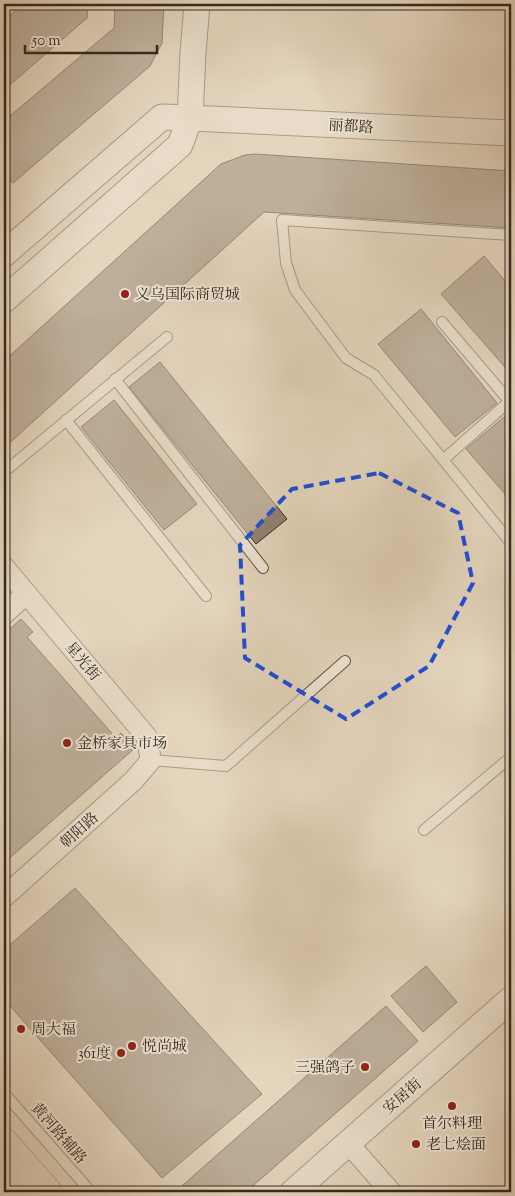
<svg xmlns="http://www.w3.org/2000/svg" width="515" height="1196" viewBox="0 0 515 1196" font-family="'Sorts Mill Goudy','Noto Serif SC',serif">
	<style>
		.building { fill: #908271; stroke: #36291e }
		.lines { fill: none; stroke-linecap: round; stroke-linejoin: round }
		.service-casing { stroke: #625446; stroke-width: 12 }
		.minor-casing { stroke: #625446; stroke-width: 22 }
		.tertiary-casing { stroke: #625446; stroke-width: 27 }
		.primary-casing { stroke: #36291e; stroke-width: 29 }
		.service { stroke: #ede4d4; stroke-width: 10 }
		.minor { stroke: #ede4d4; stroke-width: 20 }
		.tertiary { stroke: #ede4d4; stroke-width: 25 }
		.primary { stroke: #e4d5bd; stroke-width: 28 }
		.marked { fill: none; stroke: #1d4ed8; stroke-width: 4; stroke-dasharray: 10 6; stroke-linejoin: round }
		.poi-dot { fill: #8f2418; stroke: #ede4d4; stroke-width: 2 }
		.labels { text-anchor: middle; stroke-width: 4; stroke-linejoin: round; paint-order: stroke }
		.street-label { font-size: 15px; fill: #36291e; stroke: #ede4d4 }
		.poi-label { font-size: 15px; fill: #36291e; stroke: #ede4d4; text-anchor: start }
	</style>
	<rect width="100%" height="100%" fill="#e4d5bd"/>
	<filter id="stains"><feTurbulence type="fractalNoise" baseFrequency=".004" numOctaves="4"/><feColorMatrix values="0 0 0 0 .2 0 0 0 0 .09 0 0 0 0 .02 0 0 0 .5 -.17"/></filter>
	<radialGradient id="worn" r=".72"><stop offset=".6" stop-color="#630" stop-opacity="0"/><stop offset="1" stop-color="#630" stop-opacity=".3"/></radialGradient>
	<!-- building -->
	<path class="building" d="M 23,4 L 88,4 L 87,18 L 4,90 L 4,20 Z
		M 115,4 L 164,4 L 162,43 L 150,66 L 13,183 L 4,172 L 4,121 L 114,28 Z
		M 255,154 L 511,171 L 511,228 L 264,212 L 4,448 L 4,361 L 221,164 L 245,155 Z
		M 484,256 L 511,288 L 511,374 L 441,294 Z
		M 421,309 L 497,403 L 455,437 L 378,344 Z
		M 160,362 L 287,519 L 256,544 L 129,387 Z
		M 114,400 L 197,504 L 164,530 L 81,427 Z
		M 510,412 L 511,414 L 511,501 L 466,449 Z
		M 21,619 L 33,632 L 27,637 L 116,738 L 121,733 L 135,748 L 4,863 L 4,634 Z
		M 75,888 L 262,1094 L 162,1178 L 4,999 L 4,950 Z
		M 426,966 L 457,1002 L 423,1032 L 391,996 Z
		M 386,1006 L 418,1041 L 246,1192 L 175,1192 Z"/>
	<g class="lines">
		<defs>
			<path id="service" d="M 511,235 L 282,220 L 286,263 L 295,290 L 346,358 L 374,375 L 511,543
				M 442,322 L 511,403
				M 115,379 L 263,568
				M 66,420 L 206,596
				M 443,460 L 511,400
				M 4,472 L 167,337
				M 151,760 L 226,766 L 345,661
				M 424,830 L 511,757
				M 4,1093 L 91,1192"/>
			<path id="minor" d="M 4,567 L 146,736 L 151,760 L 133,781 L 4,897
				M 4,614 L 26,594
				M 348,1143 L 391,1192"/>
			<path id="tertiary" d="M 197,4 L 193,53 L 190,118 L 511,133
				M 4,254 L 162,117 L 190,118 L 180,145 L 4,300
				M 293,1192 L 511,999"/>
			<path id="primary" d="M 4,1142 L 48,1192
				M 4,1173 L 21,1192"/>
		</defs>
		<!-- service casing -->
		<use href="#service" class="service-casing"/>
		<!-- minor casing -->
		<use href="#minor" class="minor-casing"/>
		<!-- tertiary casing -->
		<use href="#tertiary" class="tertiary-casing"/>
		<!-- primary casing -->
		<use href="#primary" class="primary-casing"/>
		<!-- service -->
		<use href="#service" class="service"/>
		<!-- minor -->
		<use href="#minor" class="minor"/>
		<!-- tertiary -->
		<use href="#tertiary" class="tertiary"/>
		<!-- primary -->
		<use href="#primary" class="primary"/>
	</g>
	<!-- marked area -->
	<path d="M0 0H515V1196H0ZM 379,473 L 458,513 L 473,583 L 429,666 L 346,719 L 245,658 L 240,545 L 292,489 Z" fill="#e4d5bd" fill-opacity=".55" fill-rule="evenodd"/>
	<path class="marked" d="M 379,473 L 458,513 L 473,583 L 429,666 L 346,719 L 245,658 L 240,545 L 292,489 Z"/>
	<!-- markers -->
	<g class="poi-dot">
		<circle cx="125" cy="294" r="5"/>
		<circle cx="67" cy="743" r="5"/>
		<circle cx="21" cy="1029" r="5"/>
		<circle cx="132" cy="1046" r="5"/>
		<circle cx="121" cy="1053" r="5"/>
		<circle cx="365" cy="1067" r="5"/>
		<circle cx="452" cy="1106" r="5"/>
		<circle cx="416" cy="1144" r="5"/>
	</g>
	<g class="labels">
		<!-- street labels -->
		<g class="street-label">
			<text transform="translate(351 126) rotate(3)" y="5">丽都路</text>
			<text transform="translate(83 661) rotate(50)" y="5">星光街</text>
			<text transform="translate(79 830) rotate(-42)" y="5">朝阳路</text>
			<text transform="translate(402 1096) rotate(-41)" y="5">安居街</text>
			<text transform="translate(59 1133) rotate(49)" y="5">黄河路辅路</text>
		</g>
		<!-- poi labels -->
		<g class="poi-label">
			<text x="135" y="299">义乌国际商贸城</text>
			<text x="77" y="748">金桥家具市场</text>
			<text x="31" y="1034">周大福</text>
			<text x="142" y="1051">悦尚城</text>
			<text x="111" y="1058" text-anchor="end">361度</text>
			<text x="355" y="1072" text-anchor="end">三强鸽子</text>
			<text x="452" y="1128" text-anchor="middle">首尔料理</text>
			<text x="426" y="1149">老七烩面</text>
		</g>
	</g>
	<!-- margin -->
	<rect width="515" height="1196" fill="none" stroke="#e4d5bd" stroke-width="20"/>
	<rect x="5" y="5" width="505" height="1186" fill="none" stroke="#36291e" stroke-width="2.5"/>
	<rect x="10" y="10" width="495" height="1176" fill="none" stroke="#36291e"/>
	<!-- scale -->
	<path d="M25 45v8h132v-8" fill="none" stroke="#36291e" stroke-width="2.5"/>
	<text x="32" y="45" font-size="15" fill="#36291e" stroke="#ede4d4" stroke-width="4" paint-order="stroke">50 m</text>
	<rect width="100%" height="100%" filter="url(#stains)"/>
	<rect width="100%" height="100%" fill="url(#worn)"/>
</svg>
